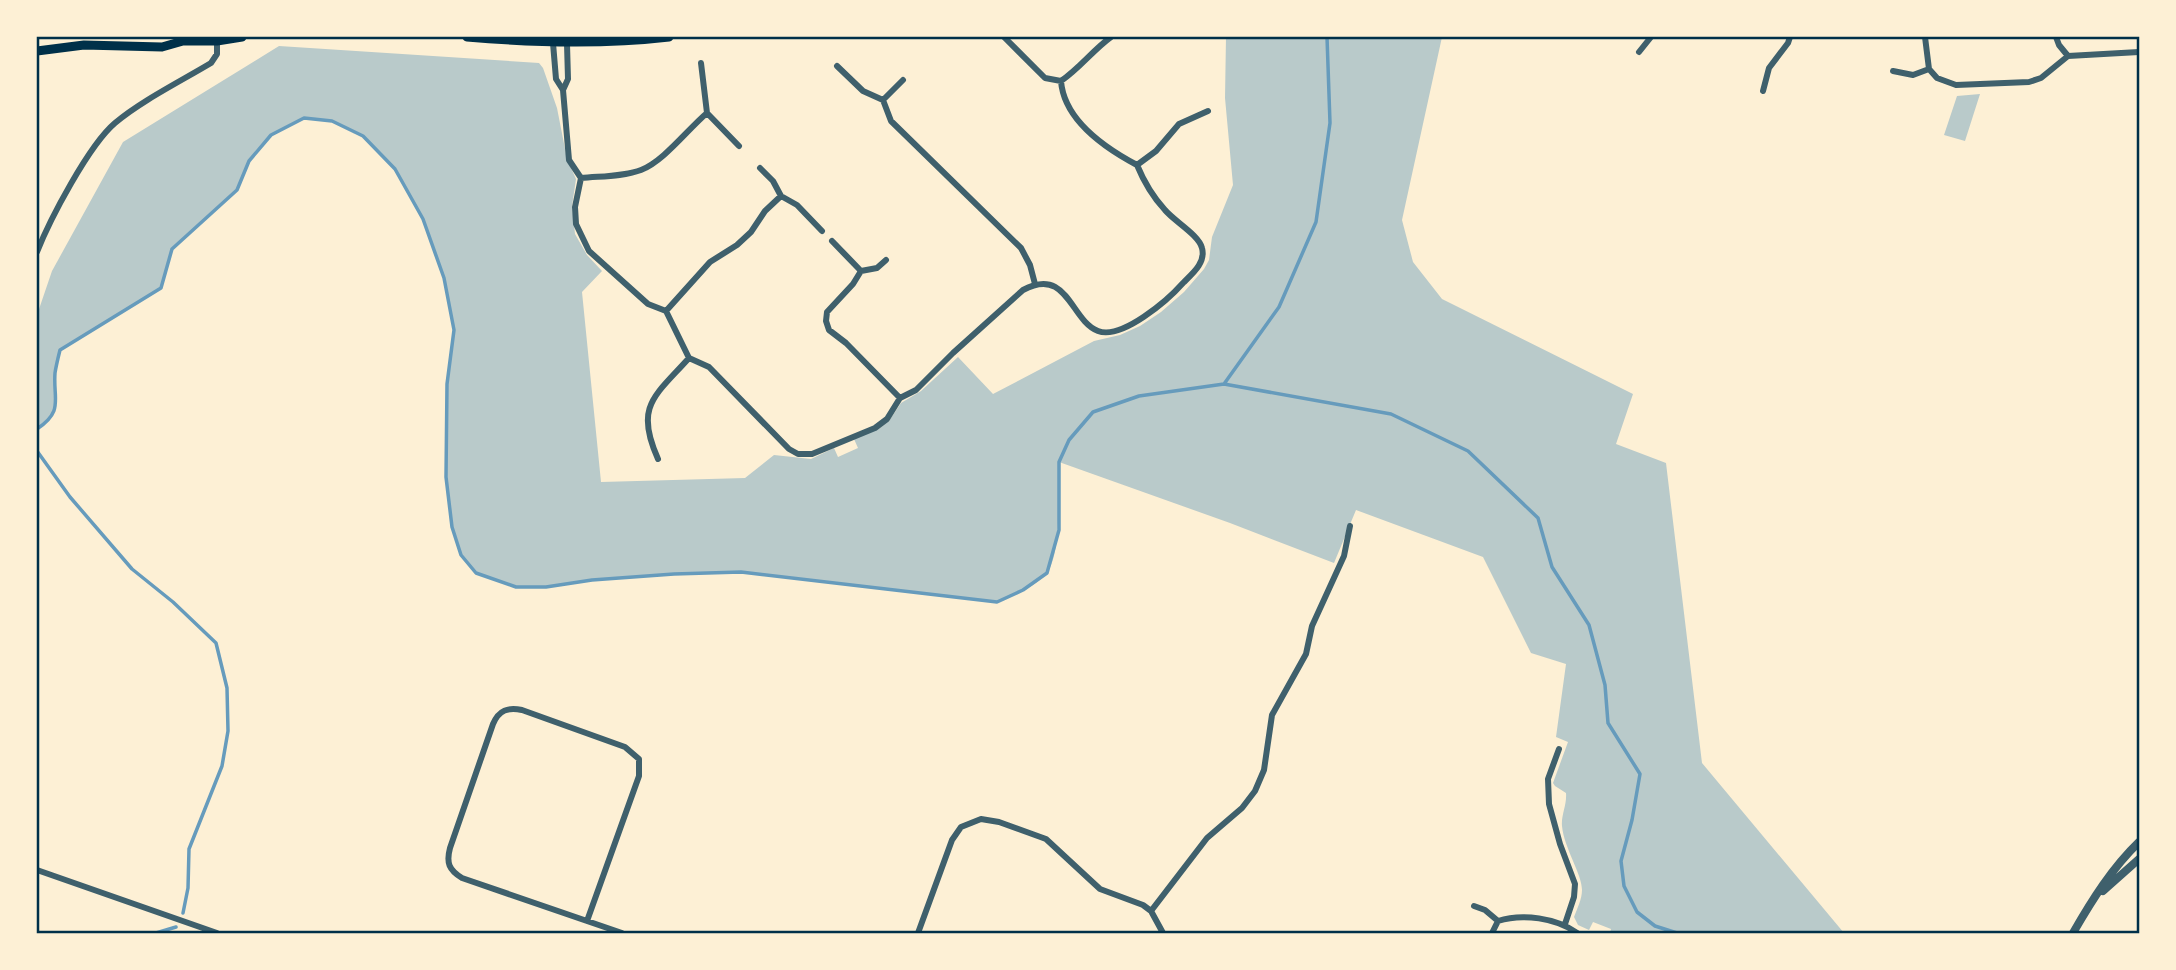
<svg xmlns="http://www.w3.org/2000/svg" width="2176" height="970" viewBox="0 0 2176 970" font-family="Roboto,sans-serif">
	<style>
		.green { fill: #b9caca }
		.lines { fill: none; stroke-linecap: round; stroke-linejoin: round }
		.stream { stroke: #669bbc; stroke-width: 3.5 }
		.minor { stroke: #3f606c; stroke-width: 6 }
		.tertiary { stroke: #3f606c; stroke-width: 8 }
		.secondary { stroke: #003049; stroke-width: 9 }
		.neatline { fill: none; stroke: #003049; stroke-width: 2.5 }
	</style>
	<rect width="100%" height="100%" fill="#fdf0d5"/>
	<!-- green -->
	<path class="green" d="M 1226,37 L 1442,37 L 1402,220 L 1413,262 L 1442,299 L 1633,394 L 1616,444 L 1666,463 L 1702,763 L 1844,933 L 1610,933 L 1611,929 L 1593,922 L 1589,930 L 1578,925 L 1574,917 C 1577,909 1582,899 1582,890 C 1582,874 1564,848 1562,826 C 1561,815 1567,805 1566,793 L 1555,786 L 1553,783 L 1568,742 L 1556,737 L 1566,664 L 1531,653 L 1483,557 L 1356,510 L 1334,563 L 1230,523 L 1059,462 C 1056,489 1064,555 1045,575 C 1033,588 1013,595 997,602 L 741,572 L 674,574 L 592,580 L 546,587 L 516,587 L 476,573 L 461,555 L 452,527 L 446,477 L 447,384 L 454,330 L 444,278 L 423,219 L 395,169 L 363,136 L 332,121 L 304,118 L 272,135 L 249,161 L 237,190 L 172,249 L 161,288 L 60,350 C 58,358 56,366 56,373 C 53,400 65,411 37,429 L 37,315 L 52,271 L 123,142 L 279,46 L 539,63 L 543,68 L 557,108 L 567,159 L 576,179 L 572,206 L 575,234 L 587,255 L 602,271 L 582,292 L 601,482 L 745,478 L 774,455 L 811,459 L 834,448 L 838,457 L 858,448 L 854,439 L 880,428 L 889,421 L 901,403 L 921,391 L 958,357 L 993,394 L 1094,341 L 1120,335 L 1140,326 L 1161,312 L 1184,292 L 1204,269 L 1209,260 L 1212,237 L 1233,185 L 1225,98 Z
		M 1980,94 L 1965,141 L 1944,135 L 1957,96 Z"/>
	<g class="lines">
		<!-- stream -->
		<path class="stream" d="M 1224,384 L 1391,414 L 1468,451 L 1538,518 L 1552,567 L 1589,625 L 1605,685 L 1608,723 L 1640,774 L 1632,820 L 1621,861 L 1624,886 L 1637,912 L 1655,926 L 1677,933
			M 37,429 C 64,411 53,400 55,373 C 56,366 58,358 60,350 L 161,288 L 172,249 L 237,190 L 249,161 L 271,135 L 304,118 L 332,121 L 363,136 L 395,169 L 423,219 L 444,278 L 454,330 L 447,384 L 446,477 L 452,527 L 461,555 L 476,573 L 516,587 L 546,587 L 592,580 L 674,574 L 741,572 L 997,602 L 1023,590 L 1047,573 L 1059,530 L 1059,462 L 1069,440 L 1093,412 L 1139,396 L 1224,384 L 1279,307 L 1316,222 L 1330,123 L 1327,37
			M 37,451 L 70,497 L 132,569 L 173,602 L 216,643 L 227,688 L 228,731 L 222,766 L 189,849 L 188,888 L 183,913
			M 156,933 L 176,927"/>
		<!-- minor -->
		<path class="minor" d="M 1004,37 L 1045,78 L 1061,81 C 1080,68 1093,50 1111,37
			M 1925,37 L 1929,69 L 1937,78 L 1956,85 L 2029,82 L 2041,78 L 2068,56 L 2139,52
			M 2056,37 L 2059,45 L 2068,56
			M 553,43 L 556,79 L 563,90 L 569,160 L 581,178 L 575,207 L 576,224 L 589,251 L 648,304 L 666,311 L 689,358 L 709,367 L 789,449 L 798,454 L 812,454 L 875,428 L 887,419 L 900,398 L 916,390 L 953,353 L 1023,290 C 1068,266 1070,320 1098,331 C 1122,340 1168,300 1183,283 C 1192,274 1206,263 1202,248 C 1199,235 1174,221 1165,210 C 1153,197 1144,182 1137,165 C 1105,148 1064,120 1061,81
			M 1639,52 L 1651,37
			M 701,63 L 707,113 L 739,146
			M 837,66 L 863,91 L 883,100 L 891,121 L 1021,248 L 1030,265 L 1035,284
			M 1893,71 L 1913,75 L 1929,69
			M 563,90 L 568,79 L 567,44
			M 1763,91 L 1769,68 L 1788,43 L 1790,37
			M 883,100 L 903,80
			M 1137,165 L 1156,151 L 1179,124 L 1208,111
			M 760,168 L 773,181 L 781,196 L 797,205 L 822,231
			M 581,178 C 600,176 622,177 641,170 C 664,161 687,130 707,113
			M 832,241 L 861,271 L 877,268 L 886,260
			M 37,252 C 50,219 89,145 115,123 C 141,101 181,81 211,63 L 217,54 L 217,41
			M 861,271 L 853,284 L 827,312 L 826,321 L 829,330 L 846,343 L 900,398
			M 666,311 L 710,262 L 737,245 L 751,232 L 765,211 L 781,196
			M 658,459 C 634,406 655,396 689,358
			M 1559,749 L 1548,779 L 1549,804 L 1560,844 L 1575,884 L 1574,897 L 1565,924
			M 37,870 L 217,933
			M 1474,906 L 1485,910 L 1498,921
			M 1151,911 L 1207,838 L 1242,808 L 1255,791 L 1264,770 L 1272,715 L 1306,654 L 1312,626 L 1344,556 L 1350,526
			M 587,921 L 639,776 L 639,759 L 625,747 L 522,710 C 508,707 499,710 493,724 L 450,848 C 446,863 449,870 462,878 L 622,933
			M 918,933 L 952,840 L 961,827 L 981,819 L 999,822 L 1046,839 L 1100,889 L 1143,905 L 1151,911 L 1163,933
			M 1492,933 L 1498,921 C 1522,913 1557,918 1577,933"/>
		<!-- tertiary -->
		<path class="tertiary" d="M 2103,891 L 2139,859
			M 2073,933 C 2092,900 2112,868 2139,842"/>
		<!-- secondary -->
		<path class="secondary" d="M 467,37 C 536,43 601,45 669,37
			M 37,51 L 84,45 L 162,47 L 183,41 L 217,41 L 242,37"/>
	</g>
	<!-- border -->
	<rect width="2176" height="970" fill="none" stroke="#fdf0d5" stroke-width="77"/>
	<rect x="38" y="38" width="2100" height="894" class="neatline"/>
</svg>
